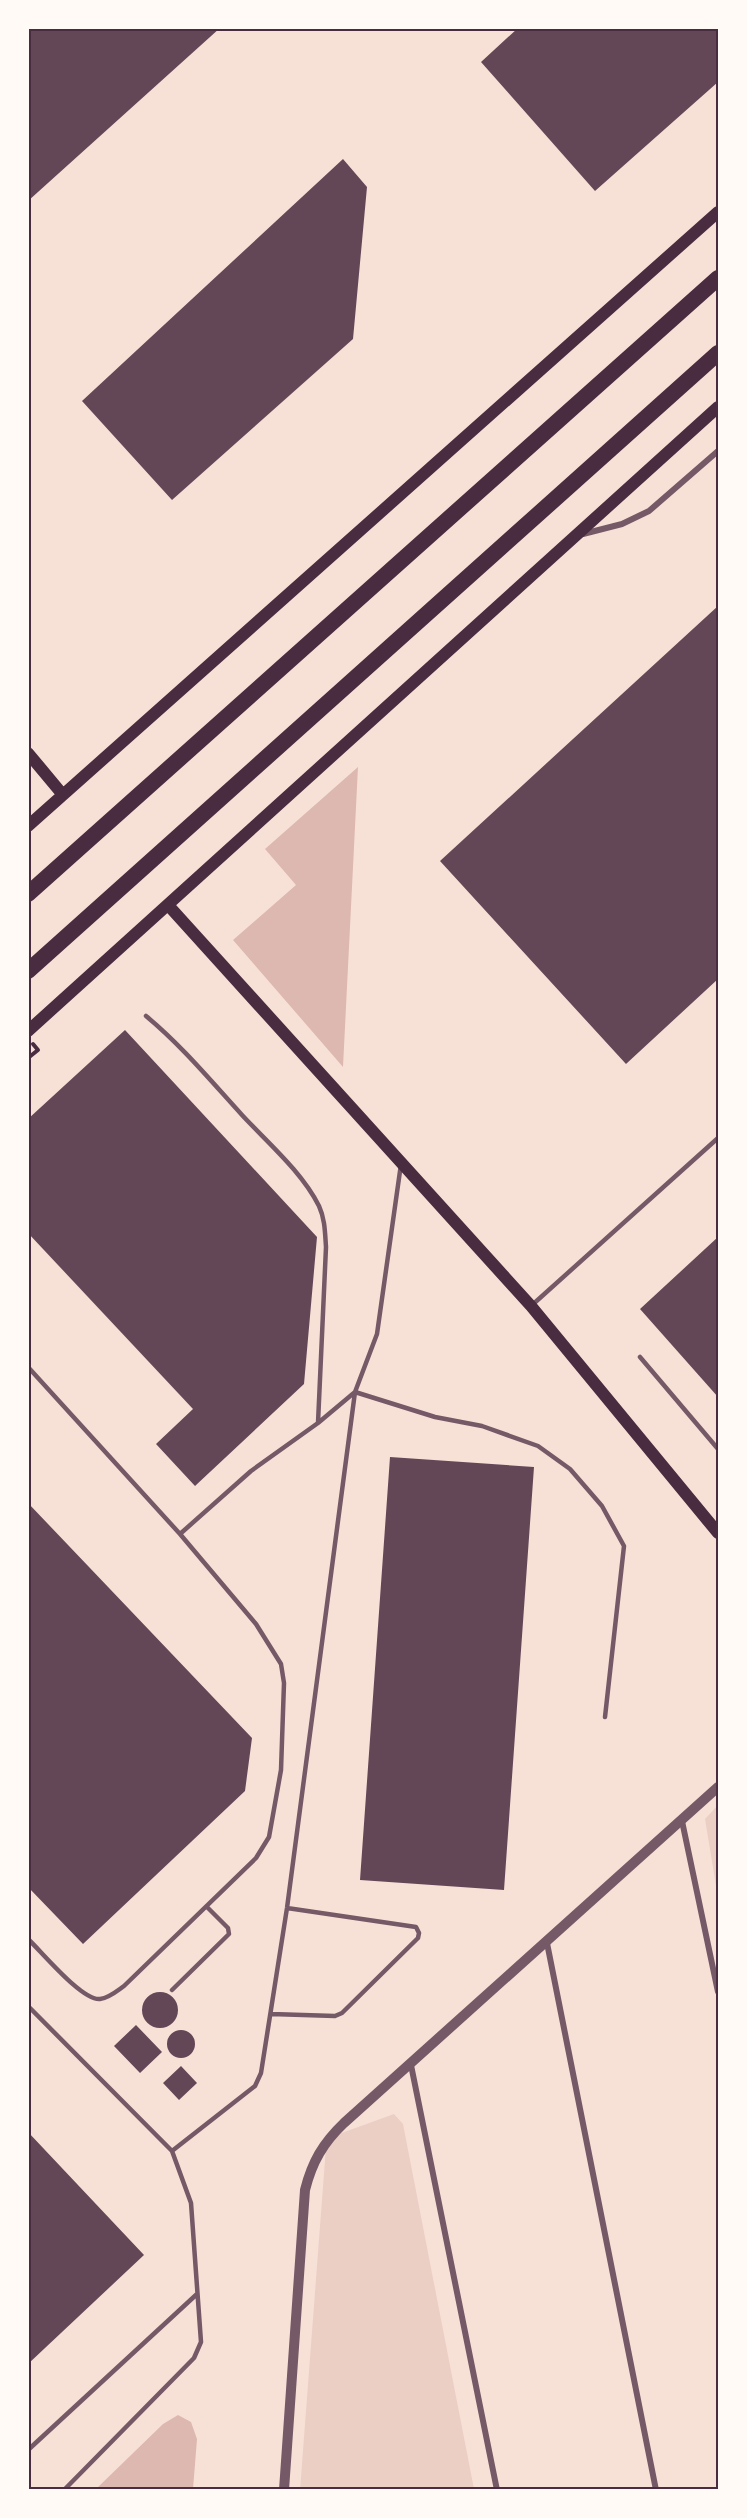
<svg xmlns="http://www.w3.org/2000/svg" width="747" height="2518" viewBox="0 0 747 2518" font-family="'Nunito Sans',sans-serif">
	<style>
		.green { fill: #ebcfc5 }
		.water { fill: #dcb8b0 }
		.building { fill: #644757 }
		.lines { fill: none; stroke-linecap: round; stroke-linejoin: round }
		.path { stroke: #4a2c40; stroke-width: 4 }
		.service { stroke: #755966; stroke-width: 4.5 }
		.minor { stroke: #755966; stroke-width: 6 }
		.tertiary { stroke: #755966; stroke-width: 10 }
		.secondary { stroke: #4a2c40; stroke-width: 12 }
		.trunk { stroke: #4a2c40; stroke-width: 16 }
		.neatline { fill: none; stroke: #4a2c40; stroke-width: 2 }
	</style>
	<rect width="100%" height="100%" fill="#f7e1d7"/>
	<!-- green -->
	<path class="green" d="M 718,1805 L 718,1898 L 705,1819 Z
		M 394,2114 L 403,2124 L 474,2489 L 300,2490 L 326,2147 L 336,2135 Z"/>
	<!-- water -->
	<path class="water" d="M 358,767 L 343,1067 L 233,940 L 296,885 L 265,849 Z
		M 178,2415 L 191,2422 L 197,2439 L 193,2489 L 96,2489 L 163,2424 Z"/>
	<!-- building -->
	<path class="building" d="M 28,28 L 220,28 L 28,201 Z
		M 518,28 L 718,28 L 718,82 L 595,191 L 481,62 Z
		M 343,159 L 367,187 L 353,339 L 172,500 L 82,401 Z
		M 718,606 L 718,979 L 626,1064 L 440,861 Z
		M 125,1030 L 317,1237 L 304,1384 L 195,1486 L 156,1444 L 193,1409 L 28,1233 L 28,1119 Z
		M 718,1237 L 718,1397 L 640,1309 Z
		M 390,1457 L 534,1467 L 504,1890 L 360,1880 Z
		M 28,1503 L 252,1738 L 245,1791 L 83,1944 L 28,1887 Z
		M142 2010a18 18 0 1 1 36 0a18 18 0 1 1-36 0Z
		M 136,2025 L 162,2052 L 140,2073 L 114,2046 Z
		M167 2044a14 14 0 1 1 28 0a14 14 0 1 1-28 0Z
		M 181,2066 L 197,2083 L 179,2100 L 163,2083 Z
		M 28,2132 L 144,2255 L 28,2364 Z"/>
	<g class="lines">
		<!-- path -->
		<path class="path" d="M 28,1058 L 38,1050 L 33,1044"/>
		<!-- service -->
		<path class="service" d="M 146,1016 C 181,1045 211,1081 242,1115 C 268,1143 302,1172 319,1206 C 325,1219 325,1233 326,1247 L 318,1423
			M 531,1306 L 718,1138
			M 640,1357 L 718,1449
			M 28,1367 L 180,1534 L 256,1624 L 281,1664 L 284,1683 L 281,1770 L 269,1837 L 256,1858 L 124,1986 C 117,1991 109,1998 100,1999 C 82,2001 42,1952 28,1939
			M 180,1534 L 251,1471 L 318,1423 L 355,1392 L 377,1334 L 401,1164
			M 172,1990 L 229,1934 L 228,1928 L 207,1907
			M 28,2006 L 172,2151
			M 271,2014 L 335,2016 L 342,2013 L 418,1938 L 419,1933 L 416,1927 L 287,1908
			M 28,2450 L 197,2294
			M 64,2490 L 194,2358 L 201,2342 L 191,2203 L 172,2151 L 255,2086 L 261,2073 L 287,1908 L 355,1392 L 435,1417 L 482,1426 L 538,1446 L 570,1469 L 602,1506 L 624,1546 L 605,1717"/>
		<!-- minor -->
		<path class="minor" d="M 583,534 L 622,524 L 649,511 L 718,451
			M 682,1821 L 718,1992
			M 547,1943 L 656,2490
			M 411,2065 L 497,2490"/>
		<!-- tertiary -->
		<path class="tertiary" d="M 284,2490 L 305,2190 C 312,2162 323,2143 344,2123 L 718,1787"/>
		<!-- secondary -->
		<path class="secondary" d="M 28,753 L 63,795
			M 28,826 L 718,212
			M 168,905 L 531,1306 L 718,1533
			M 28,1031 L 718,407"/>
		<!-- trunk -->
		<path class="trunk" d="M 28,894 L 718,278
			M 28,971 L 718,353"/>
	</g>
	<!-- border -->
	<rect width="747" height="2518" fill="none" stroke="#fffaf5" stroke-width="60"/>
	<rect x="30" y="30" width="687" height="2458" class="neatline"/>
</svg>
